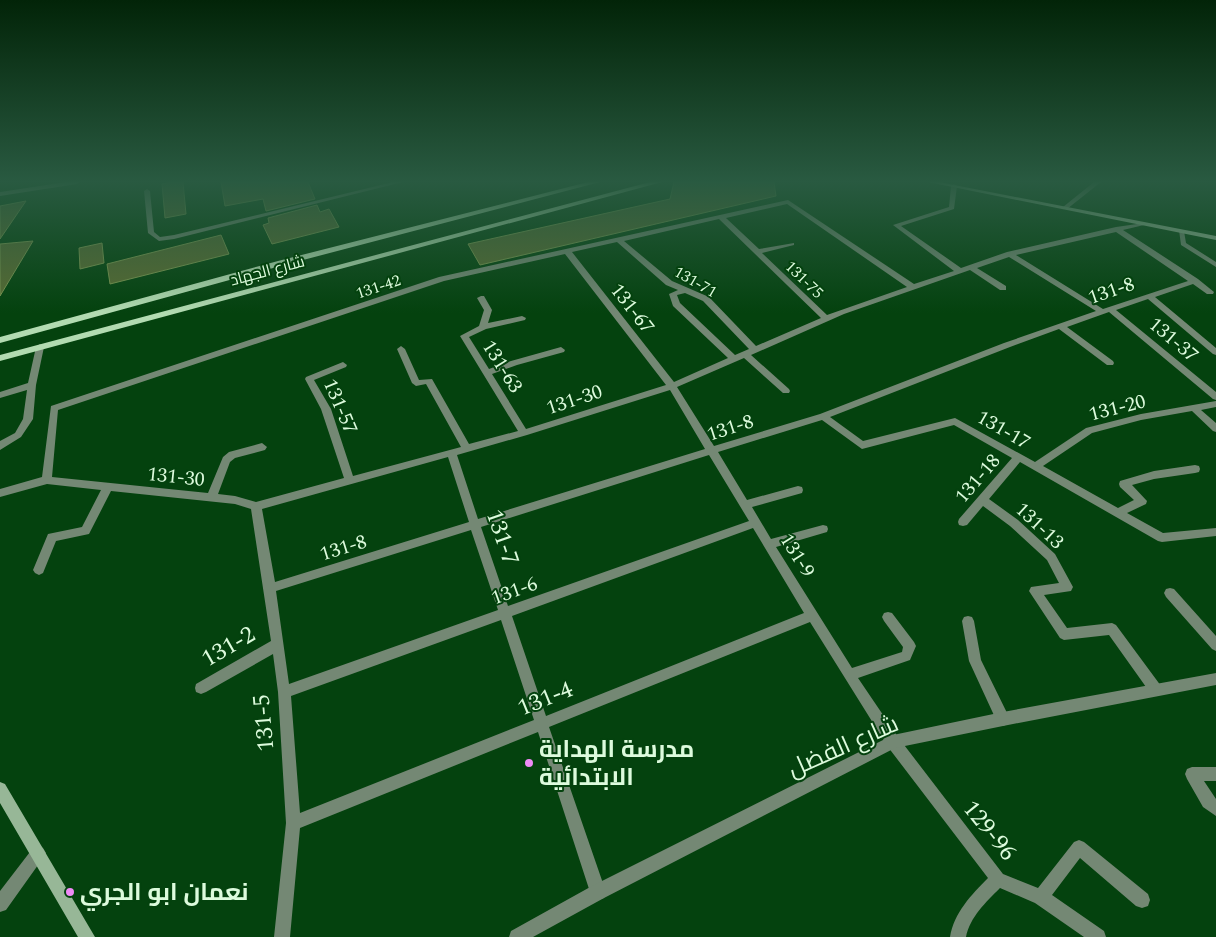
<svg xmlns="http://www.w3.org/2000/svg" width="1216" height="937" viewBox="0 0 1216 937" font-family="Spectral,Cairo,serif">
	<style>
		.building { fill: #586b32; stroke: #7e9750 }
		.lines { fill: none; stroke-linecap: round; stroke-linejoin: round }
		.lane { fill: #748874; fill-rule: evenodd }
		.street { fill: #748874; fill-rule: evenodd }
		.secondary { fill: #97b797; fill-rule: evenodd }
		.primary { fill: #b2dbb1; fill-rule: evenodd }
		.poi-dot { fill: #ef8bf6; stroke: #04420e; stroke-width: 2 }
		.labels { text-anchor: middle; stroke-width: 4; stroke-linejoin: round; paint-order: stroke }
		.far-street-label { font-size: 16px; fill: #ddfbdd; stroke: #04420e }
		.street-label { font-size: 20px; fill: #ddfbdd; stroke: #04420e }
		.near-street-label { font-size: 24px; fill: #ddfbdd; stroke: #04420e }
		.near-poi-label { font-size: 24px; font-weight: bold; fill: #ddfbdd; stroke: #04420e; text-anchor: start }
	</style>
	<rect width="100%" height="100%" fill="#04420e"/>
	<!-- building -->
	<path class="building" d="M 173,182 L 183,182 L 186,214 L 165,218 L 162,184 Z
		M 221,182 L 308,182 L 315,199 L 266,211 L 263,199 L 225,206 Z
		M 674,182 L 774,182 L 776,196 L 480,265 L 468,244 L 670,199 Z
		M 26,201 L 0,239 L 0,206 Z
		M 317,205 L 320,212 L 329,209 L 339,227 L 272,244 L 263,225 L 269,223 L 268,218 Z
		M 221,235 L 229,254 L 110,284 L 107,264 Z
		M 33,241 L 0,296 L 0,244 Z
		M 102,243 L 104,263 L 80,269 L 79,248 Z"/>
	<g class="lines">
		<!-- lane -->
		<path class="lane" d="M 393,182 L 403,182 L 174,239 L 159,241 L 148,233 L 144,191 L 147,189 L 150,191 L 154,232 L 160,237 L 174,235 Z
			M 954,184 L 957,186 L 954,209 L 901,226 L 961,268 L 1007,252 L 1116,227 L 1144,223 L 1144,225 L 1123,230 L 1198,279 L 1214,292 L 1213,294 L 1207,294 L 1193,284 L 1155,297 L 1216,348 L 1216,355 L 1213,354 L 1148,299 L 1116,310 L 1216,392 L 1216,400 L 1213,399 L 1109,312 L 1067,327 L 1113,361 L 1114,363 L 1113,365 L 1107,365 L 1059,329 L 1010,347 L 830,417 L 863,441 L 955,418 L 1035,462 L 1086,428 L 1141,414 L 1216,401 L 1216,407 L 1201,410 L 1216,423 L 1216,432 L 1213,431 L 1192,411 L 1141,420 L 1092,433 L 1043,466 L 1118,508 L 1134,500 L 1120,487 L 1119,484 L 1120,481 L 1154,471 L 1195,465 L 1199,466 L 1200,469 L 1199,472 L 1195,473 L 1154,479 L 1132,485 L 1147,501 L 1146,504 L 1127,513 L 1163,533 L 1216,528 L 1216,536 L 1162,542 L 1158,541 L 1020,462 L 989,499 L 1018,520 L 1055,554 L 1073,587 L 1071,591 L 1044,595 L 1067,628 L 1112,623 L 1116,625 L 1161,686 L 1162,690 L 1161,694 L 1156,696 L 1151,694 L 1109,635 L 1064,640 L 1060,638 L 1029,591 L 1031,587 L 1059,583 L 1047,560 L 1010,526 L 983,506 L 967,525 L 963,526 L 959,525 L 958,522 L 959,519 L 1012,458 L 954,425 L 862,449 L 822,420 L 718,452 L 747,500 L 798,486 L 802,487 L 803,490 L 802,493 L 752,507 L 771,539 L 823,525 L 827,526 L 828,529 L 827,532 L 776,547 L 852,668 L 902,652 L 903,647 L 884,621 L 882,617 L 884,613 L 888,612 L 892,613 L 914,642 L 916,646 L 910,660 L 858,678 L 898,737 L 1003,874 L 1038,888 L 1074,842 L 1079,840 L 1084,842 L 1148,894 L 1150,900 L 1148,906 L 1142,908 L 1136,906 L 1080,858 L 1052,895 L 1104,931 L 1106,937 L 1084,937 L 1035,903 L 1000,888 C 986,902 970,917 966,937 L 950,937 C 954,913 971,895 988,878 L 888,747 L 810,622 L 549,727 L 606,892 L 604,898 L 598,900 L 592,898 L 590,892 L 538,732 L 300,828 L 290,937 L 274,937 L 286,823 L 278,692 L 273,654 L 206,692 L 201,694 L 196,692 L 195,688 L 196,684 L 271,641 L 251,509 L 235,504 L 111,491 L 89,534 L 56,541 L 43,573 L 39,575 L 35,573 L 33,570 L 48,534 L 82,527 L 101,490 L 47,484 L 0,497 L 0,489 L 42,477 L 51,406 L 439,277 L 788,200 L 914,284 L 954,271 L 893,225 L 949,207 L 951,186 ZM 787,204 L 907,287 L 827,315 L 762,253 L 794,245 L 794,243 L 759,249 L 726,218 ZM 719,219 L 821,318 L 756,346 L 709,297 L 672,281 L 624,241 ZM 1116,232 L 1188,281 L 1103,309 L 1016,255 ZM 617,242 L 666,285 L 678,290 L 669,294 L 673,306 L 728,358 L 674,382 L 572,252 ZM 565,254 L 666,385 L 526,429 L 492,374 L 517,365 L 564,352 L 565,350 L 561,347 L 511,361 L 489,369 L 469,337 L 486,329 L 525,320 L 526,318 L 522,316 L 488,323 L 492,310 L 484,296 L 481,296 L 477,298 L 484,310 L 479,326 L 460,336 L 518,431 L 469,444 L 432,379 L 419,380 L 405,349 L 401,346 L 397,349 L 412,383 L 416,386 L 426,384 L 461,447 L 353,476 L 331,409 L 314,380 L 346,367 L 347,365 L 343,362 L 306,377 L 305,379 L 321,409 L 344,478 L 256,502 L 235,496 L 218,494 L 230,462 L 235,458 L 265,450 L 267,447 L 262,443 L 229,452 L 223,457 L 208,493 L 52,477 L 58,410 L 444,281 ZM 1009,257 L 1096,311 L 1004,343 L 820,414 L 714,446 L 677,387 L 744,358 L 783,393 L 789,393 L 790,391 L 789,389 L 751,355 L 844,314 L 970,270 L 1000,290 L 1006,290 L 1006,286 L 977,268 ZM 685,293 L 703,301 L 749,349 L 735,355 L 680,303 L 677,295 ZM 670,390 L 705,449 L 478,519 L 457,455 L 527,435 ZM 709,455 L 749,521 L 508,606 L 481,527 ZM 448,457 L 469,522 L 275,582 L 262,509 ZM 753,528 L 804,613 L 546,716 L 512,616 ZM 471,530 L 498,610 L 289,684 L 276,591 ZM 501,620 L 534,720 L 300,813 L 291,696 Z
			M 1179,230 L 1184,231 L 1186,243 L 1216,262 L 1216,267 L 1181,245 Z
			M 40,344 L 44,347 L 36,385 L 33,419 L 21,437 L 0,450 L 0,441 L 15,433 L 23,419 L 27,390 L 0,398 L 0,392 L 28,383 L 36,347 Z
			M 1170,588 L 1174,589 L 1216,636 L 1216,651 L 1212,649 L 1166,597 L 1164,593 L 1166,589 Z
			M 968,616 L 972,617 L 974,621 L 981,660 L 1010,719 L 1008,724 L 1003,726 L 998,724 L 969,661 L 962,621 L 964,617 Z
			M 1192,767 L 1216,767 L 1216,781 L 1204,781 L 1216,799 L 1216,816 L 1203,807 L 1187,779 L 1185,774 L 1187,769 Z
			M 38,845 L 43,848 L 46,853 L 43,858 L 6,910 L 0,912 L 0,891 L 33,848 Z"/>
		<!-- street -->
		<path class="street" d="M 66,182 L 80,182 L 77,184 L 0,196 L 0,192 Z
			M 1094,182 L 1101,182 L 1067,209 L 1063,209 L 1063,207 Z
			M 1216,673 L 1216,685 L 1003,726 L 895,748 L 604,898 L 533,937 L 509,937 L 511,931 L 592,886 L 893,735 L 1003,712 Z"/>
		<!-- secondary -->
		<path class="secondary" d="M 928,182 L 939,182 L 1216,236 L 1216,240 Z
			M 0,782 L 5,784 L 95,937 L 78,937 L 0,803 Z"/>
		<!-- primary -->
		<path class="primary" d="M 588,182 L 600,182 L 284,265 L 0,343 L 0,337 L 278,261 Z
			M 650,182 L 662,182 L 0,361 L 0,355 Z"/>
	</g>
	<!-- sky -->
	<linearGradient id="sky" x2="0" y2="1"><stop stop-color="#022408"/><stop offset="0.58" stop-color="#295a41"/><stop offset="1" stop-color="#295a41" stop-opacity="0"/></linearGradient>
	<rect width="1216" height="313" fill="url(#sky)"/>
	<!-- markers -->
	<g class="poi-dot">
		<circle cx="529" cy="763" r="5"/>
		<circle cx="70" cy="892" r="5"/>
	</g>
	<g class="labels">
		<!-- far-street labels -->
		<g class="far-street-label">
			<text transform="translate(267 270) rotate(-15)" y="6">شارع الجهاد</text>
			<text transform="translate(805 279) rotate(44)" y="6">131-75</text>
			<text transform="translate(696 281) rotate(30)" y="6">131-71</text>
			<text transform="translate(378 286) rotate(-18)" y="6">131-42</text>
		</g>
		<!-- street labels -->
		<g class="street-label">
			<text transform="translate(1111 290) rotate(-19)" y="7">131-8</text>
			<text transform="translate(633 308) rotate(52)" y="7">131-67</text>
			<text transform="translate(1174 339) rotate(40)" y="7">131-37</text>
			<text transform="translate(503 366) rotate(58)" y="7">131-63</text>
			<text transform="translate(574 399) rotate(-18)" y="7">131-30</text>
			<text transform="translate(341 406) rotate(67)" y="7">131-57</text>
			<text transform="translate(1117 407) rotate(-14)" y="7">131-20</text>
			<text transform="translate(730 427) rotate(-18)" y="7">131-8</text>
			<text transform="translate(1004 429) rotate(30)" y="7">131-17</text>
			<text transform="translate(176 476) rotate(6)" y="7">131-30</text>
			<text transform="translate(977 478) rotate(-49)" y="7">131-18</text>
			<text transform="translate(1040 525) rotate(43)" y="7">131-13</text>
			<text transform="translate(343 547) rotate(-17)" y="7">131-8</text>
			<text transform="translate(798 555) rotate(58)" y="7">131-9</text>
			<text transform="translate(514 590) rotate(-20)" y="7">131-6</text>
		</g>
		<!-- near-street labels -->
		<g class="near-street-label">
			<text transform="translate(503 537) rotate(71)" y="8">131-7</text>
			<text transform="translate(228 646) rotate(-30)" y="8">131-2</text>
			<text transform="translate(545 698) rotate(-22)" y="8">131-4</text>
			<text transform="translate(263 723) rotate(-95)" y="8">131-5</text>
			<text transform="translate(843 746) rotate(-24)" y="8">شارع الفضل</text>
			<text transform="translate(990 830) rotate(51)" y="8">129-96</text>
		</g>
		<!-- near-poi labels -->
		<g class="near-poi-label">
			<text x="539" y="757">مدرسة الهداية<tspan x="539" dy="28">الابتدائية</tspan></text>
			<text x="80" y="900">نعمان ابو الجري</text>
		</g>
	</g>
</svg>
